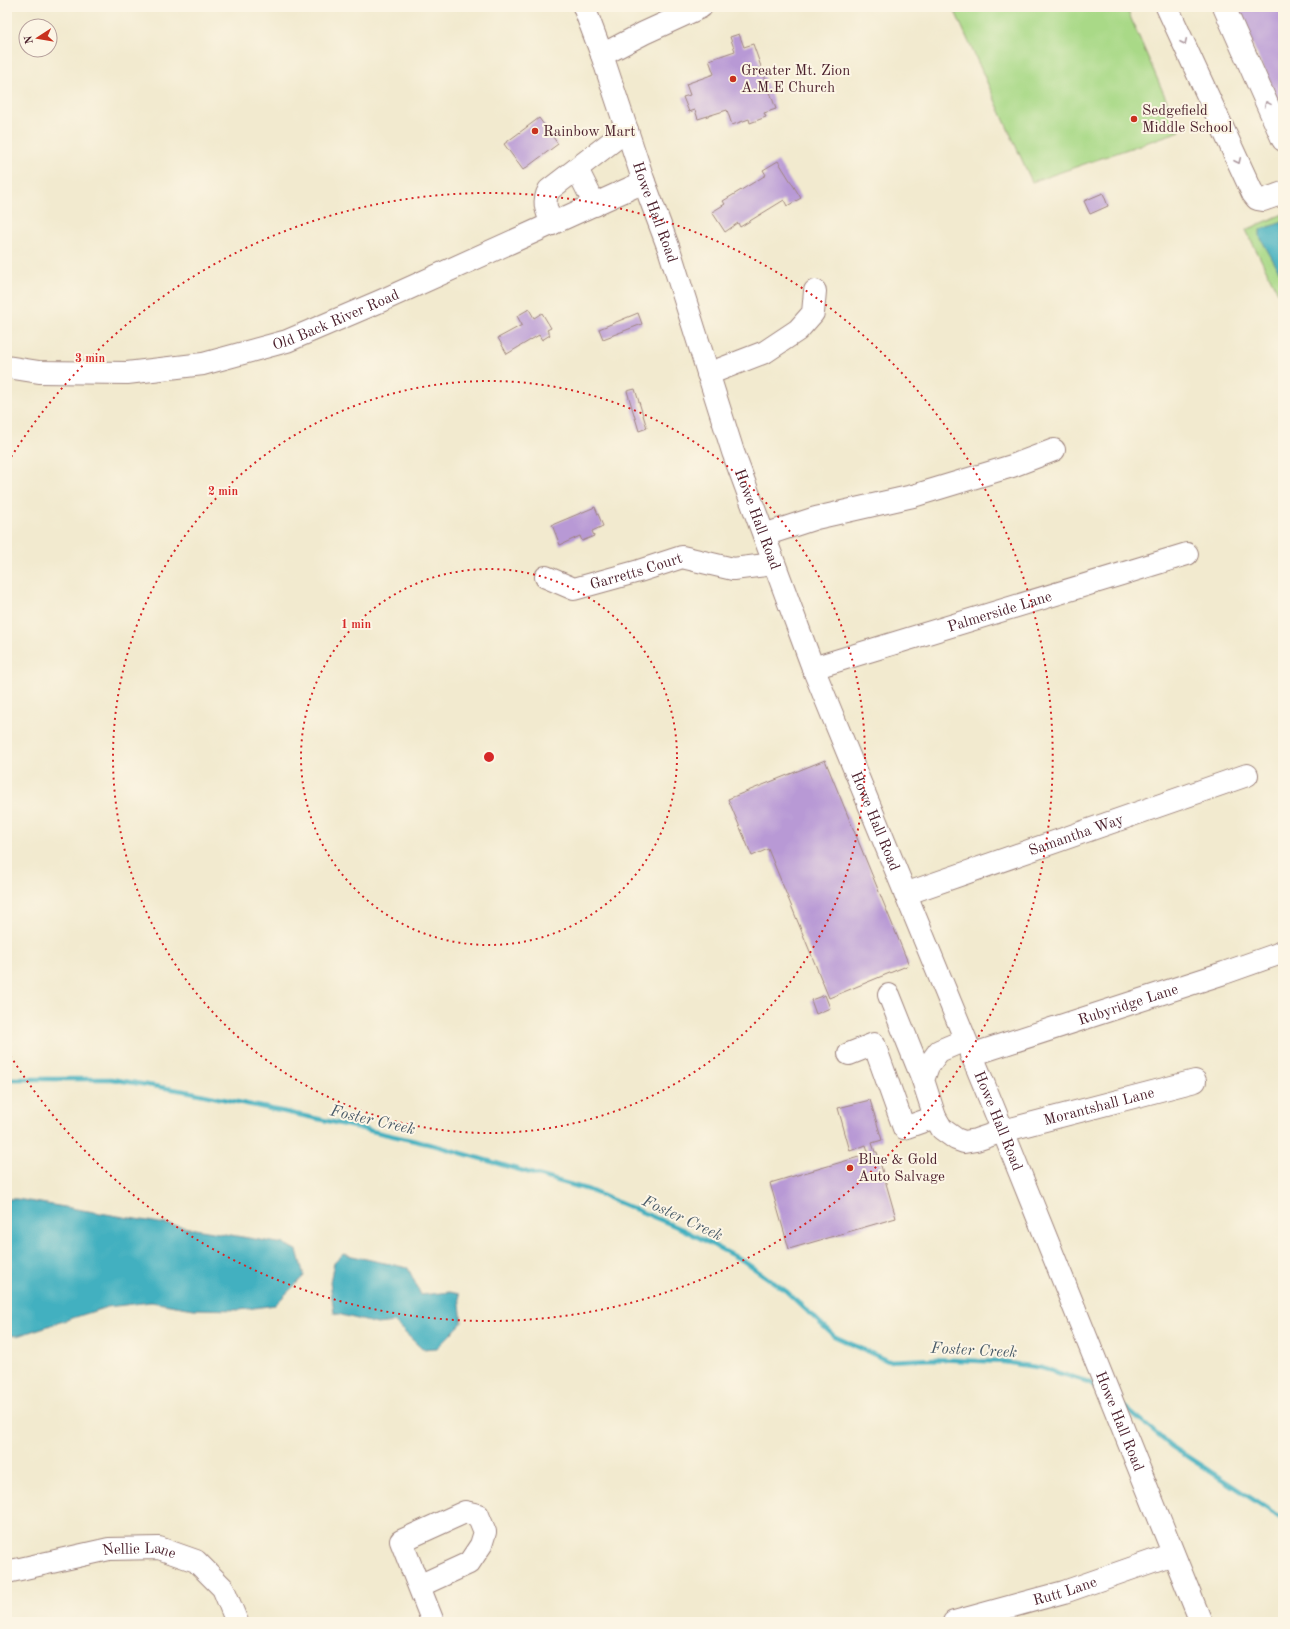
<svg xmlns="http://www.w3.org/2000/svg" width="1290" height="1629" viewBox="0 0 1290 1629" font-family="'Old Standard TT',serif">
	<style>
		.green { fill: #a9d987; stroke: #7a7c59 }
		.water { fill: #42b0c0; stroke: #466876 }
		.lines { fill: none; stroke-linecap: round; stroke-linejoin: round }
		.stream { stroke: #42b0c0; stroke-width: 4.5 }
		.building { fill: #b899d5 }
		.minor-casing { stroke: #9e847d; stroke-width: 24 }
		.minor { stroke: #fff; stroke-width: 22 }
		.oneway { stroke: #ae9aa0 }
		.ring { fill: none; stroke: #d62828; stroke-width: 2; stroke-dasharray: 2 4 }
		.poi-dot { fill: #c8321e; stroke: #fcf5e5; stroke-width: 1.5 }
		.labels { text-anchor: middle; stroke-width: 4; stroke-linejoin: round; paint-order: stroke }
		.poi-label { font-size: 15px; fill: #4a1f2b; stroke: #fcf5e5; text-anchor: start }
		.street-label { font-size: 15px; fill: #4a1f2b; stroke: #fcf5e5 }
		.water-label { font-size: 16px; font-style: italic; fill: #475967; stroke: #fcf5e5 }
		.centre { fill: #d62828; stroke: #fcf5e5; stroke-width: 2 }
		.ring-label { font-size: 12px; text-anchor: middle; font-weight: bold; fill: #d62828; stroke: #fcf5e5; stroke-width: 4; stroke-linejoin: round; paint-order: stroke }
	</style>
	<rect width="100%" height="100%" fill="#fcf5e5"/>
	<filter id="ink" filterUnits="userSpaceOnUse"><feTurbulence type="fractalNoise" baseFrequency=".025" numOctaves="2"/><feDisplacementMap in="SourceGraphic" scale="8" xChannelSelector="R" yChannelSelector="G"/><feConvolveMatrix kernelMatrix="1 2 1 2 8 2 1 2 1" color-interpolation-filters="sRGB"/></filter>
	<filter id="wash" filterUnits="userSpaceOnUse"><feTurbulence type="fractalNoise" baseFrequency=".012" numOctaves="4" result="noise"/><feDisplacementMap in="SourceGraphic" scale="16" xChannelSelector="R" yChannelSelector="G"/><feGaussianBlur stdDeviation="0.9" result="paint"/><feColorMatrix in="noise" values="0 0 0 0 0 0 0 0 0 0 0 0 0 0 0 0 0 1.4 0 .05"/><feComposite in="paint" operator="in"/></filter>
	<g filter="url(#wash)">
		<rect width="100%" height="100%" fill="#f2eacf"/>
		<!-- green -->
		<path class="green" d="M 953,7 L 1126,7 L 1180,131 L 1032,182 Z
			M 1283,214 L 1283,303 L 1246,230 Z"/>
		<!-- water -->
		<path class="water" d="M 1283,222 L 1283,278 L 1260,237 L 1260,230 Z
			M 7,1199 L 17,1199 L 284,1244 L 297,1250 L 304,1276 L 275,1305 L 240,1310 L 194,1309 L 151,1302 L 107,1307 L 17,1336 L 7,1335 Z
			M 343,1254 L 408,1268 L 421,1295 L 450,1292 L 459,1294 L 462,1323 L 437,1348 L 422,1349 L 394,1322 L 377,1324 L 334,1313 L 330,1282 L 334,1263 Z"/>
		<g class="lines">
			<!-- stream -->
			<path class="stream" d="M 7,1079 L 111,1079 L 190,1092 L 328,1121 L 437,1146 L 589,1190 L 682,1229 L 742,1260 L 786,1291 L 834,1336 L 888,1361 L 933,1359 L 1004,1362 L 1042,1368 L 1089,1382 L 1097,1388
				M 1123,1406 L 1171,1446 L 1283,1519"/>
		</g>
		<g id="blocks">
			<!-- building -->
			<path class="building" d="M 1236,7 L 1283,7 L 1283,113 Z
				M 739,34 L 744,47 L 753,44 L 776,109 L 764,113 L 766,117 L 750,123 L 749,119 L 732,125 L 727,110 L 698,119 L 695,110 L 689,112 L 683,97 L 690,95 L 686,84 L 714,74 L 709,60 L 735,51 L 730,37 Z
				M 539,118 L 558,144 L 523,170 L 504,144 Z
				M 778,161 L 801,198 L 787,206 L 784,200 L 740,227 L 738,223 L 725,232 L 712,212 L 725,204 L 723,201 L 766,175 L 763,170 Z
				M 1103,193 L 1108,206 L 1090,214 L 1084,201 Z
				M 529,309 L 534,318 L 542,313 L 551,328 L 547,330 L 550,335 L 542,340 L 539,335 L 507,354 L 498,338 L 522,325 L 517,316 Z
				M 638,313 L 642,324 L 603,339 L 599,329 Z
				M 635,389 L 647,428 L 639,431 L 627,391 Z
				M 595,507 L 603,526 L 592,531 L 594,536 L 582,541 L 580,536 L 560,545 L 552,525 Z
				M 825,760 L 909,965 L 829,998 L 768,849 L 752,856 L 728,799 Z
				M 825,995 L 830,1008 L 816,1014 L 811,1000 Z
				M 870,1100 L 882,1140 L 872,1143 L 875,1152 L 877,1152 L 896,1218 L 789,1249 L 770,1183 L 869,1154 L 866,1145 L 850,1151 L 838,1108 Z"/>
		</g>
	</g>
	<g filter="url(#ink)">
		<use href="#blocks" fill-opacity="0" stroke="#9e847d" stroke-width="1"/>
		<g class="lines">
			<defs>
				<g id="minor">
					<path id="s1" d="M 584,7 L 602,55 L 644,182 L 669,249 L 733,452 L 813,668 L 1003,1131 L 1201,1622"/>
					<path d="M 1167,7 L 1253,194 L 1257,199 L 1263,200 L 1283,193"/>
					<path d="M 1224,7 L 1283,140"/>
					<path d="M 602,55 L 644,33 L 701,7"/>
					<path d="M 577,169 L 595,205"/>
					<path d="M 552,224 C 547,211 542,203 549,190 L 627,130"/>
					<path id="s2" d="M 7,367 L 39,372 L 127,373 L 203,364 L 287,341 L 383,300 L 644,182"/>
					<path d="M 708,374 L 765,352 L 798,330 L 813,313 L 815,291"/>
					<path d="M 764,535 L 816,518 L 913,496 L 1012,466 L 1054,450"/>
					<path id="s3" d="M 546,577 L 574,589 L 639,571 L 682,557 L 733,569 L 774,564"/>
					<path id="s4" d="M 813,668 L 1187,554"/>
					<path id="s5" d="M 905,894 L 1247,775"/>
					<path d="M 889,995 L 923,1080"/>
					<path id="s6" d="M 965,1040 L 939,1051 L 928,1066 L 923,1080 L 935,1117 L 942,1129 L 956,1139 L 964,1142 L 976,1140 L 1003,1131 L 1195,1081"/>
					<path d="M 849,1054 L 874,1044 L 904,1128 L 935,1117"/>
					<path id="s7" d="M 971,1055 L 1224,973 L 1278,954 L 1283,951"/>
					<path id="s8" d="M 7,1572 L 109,1549 L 159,1548 L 196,1561 L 223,1588 L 237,1622"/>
					<path d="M 419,1586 L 469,1563 L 481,1545 L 485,1532 L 478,1515 L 465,1512 L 401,1541 L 433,1622"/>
					<path id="s9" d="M 954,1622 L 1064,1592 L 1173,1554"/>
				</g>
			</defs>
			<!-- minor casing -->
			<use href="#minor" class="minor-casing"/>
			<!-- minor -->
			<use href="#minor" class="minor"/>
		</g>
		<!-- one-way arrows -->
		<defs><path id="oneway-chevron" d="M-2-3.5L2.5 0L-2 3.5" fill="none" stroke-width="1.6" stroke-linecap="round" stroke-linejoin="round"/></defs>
		<g class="oneway">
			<use href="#oneway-chevron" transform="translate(1184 42) rotate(65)"/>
			<use href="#oneway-chevron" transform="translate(1267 104) rotate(-114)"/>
			<use href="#oneway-chevron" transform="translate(1238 161) rotate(65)"/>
		</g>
	</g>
	<!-- distance rings -->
	<g class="ring">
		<circle cx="489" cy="757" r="188"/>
		<circle cx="489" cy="757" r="376"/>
		<path d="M8 462A564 564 0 1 1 8 1052"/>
	</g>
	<!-- markers -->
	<g class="poi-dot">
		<circle cx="733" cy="79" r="4"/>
		<circle cx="1134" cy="119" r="4"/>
		<circle cx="535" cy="131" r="4"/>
		<circle cx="850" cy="1168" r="4"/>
	</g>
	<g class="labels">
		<!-- poi labels -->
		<g class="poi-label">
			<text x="741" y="75">Greater Mt. Zion<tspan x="741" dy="17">A.M.E Church</tspan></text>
			<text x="1142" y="115">Sedgefield<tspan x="1142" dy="17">Middle School</tspan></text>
			<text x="543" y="136">Rainbow Mart</text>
			<text x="858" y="1164">Blue &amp; Gold<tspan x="858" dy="17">Auto Salvage</tspan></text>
		</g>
		<!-- street labels -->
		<g class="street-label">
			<text dy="5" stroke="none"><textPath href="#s1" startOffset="217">Howe Hall Road</textPath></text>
			<text dy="5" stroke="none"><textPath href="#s2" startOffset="337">Old Back River Road</textPath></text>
			<text dy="5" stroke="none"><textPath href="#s1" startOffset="541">Howe Hall Road</textPath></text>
			<text dy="5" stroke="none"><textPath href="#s3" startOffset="95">Garretts Court</textPath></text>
			<text dy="5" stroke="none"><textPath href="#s4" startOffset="195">Palmerside Lane</textPath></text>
			<text dy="5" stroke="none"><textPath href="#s1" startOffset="865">Howe Hall Road</textPath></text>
			<text dy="5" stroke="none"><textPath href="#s5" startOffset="181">Samantha Way</textPath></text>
			<text dy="5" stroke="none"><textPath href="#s7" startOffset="165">Rubyridge Lane</textPath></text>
			<text dy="5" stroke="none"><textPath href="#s6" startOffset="280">Morantshall Lane</textPath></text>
			<text dy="5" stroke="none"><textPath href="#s1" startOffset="1189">Howe Hall Road</textPath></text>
			<text dy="5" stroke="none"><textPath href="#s1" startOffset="1513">Howe Hall Road</textPath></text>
			<text dy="5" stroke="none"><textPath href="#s8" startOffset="135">Nellie Lane</textPath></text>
			<text dy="5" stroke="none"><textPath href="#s9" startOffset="115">Rutt Lane</textPath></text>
		</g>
		<!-- water labels -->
		<g class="water-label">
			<text transform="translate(373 1119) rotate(13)" y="6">Foster Creek</text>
			<text transform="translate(683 1217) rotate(25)" y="6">Foster Creek</text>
			<text transform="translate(974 1349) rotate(3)" y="6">Foster Creek</text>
		</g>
	</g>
	<circle cx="489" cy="757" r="6" class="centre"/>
	<g class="ring-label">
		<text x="90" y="362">3 min</text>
		<text x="223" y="495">2 min</text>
		<text x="356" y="628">1 min</text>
	</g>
	<!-- margin -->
	<rect width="1290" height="1629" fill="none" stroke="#fcf5e5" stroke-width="24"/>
	<!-- north arrow -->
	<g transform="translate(38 38) rotate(258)"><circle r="19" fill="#fcf5e5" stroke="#b59f9b"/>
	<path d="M0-3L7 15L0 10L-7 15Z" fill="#c8321e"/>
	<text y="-6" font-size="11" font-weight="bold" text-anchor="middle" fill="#4a1f2b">N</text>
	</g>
</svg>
